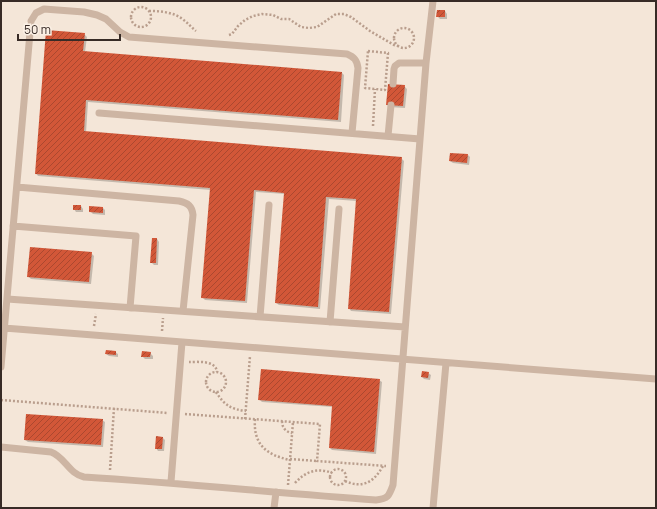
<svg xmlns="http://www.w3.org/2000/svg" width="657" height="509" viewBox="0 0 657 509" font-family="Manrope,sans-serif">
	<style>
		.shadow { fill: #0003 }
		.building { fill: url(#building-hatch) }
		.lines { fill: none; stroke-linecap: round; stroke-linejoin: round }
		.path { stroke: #b99e8d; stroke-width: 2.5; stroke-dasharray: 2 2; stroke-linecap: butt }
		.service { stroke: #cdb5a3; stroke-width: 7 }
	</style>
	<defs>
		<pattern id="building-hatch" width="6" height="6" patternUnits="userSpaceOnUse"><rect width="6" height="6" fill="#d25738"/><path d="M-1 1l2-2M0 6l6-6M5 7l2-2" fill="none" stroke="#ab482f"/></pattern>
	</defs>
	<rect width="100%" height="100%" fill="#f4e6d8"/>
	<!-- shadow -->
	<path class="shadow" d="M 445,11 L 447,14 L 447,19 L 440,19 L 437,16 Z
		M 84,34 L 87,37 L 85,52 L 342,73 L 344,75 L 341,122 L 88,102 L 86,133 L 401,158 L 404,161 L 391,314 L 351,311 L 349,308 L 357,201 L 329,199 L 320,309 L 279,305 L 276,303 L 285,194 L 256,192 L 247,303 L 205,300 L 202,297 L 211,190 L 38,176 L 36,173 Z
		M 404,86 L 407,89 L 405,108 L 389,107 Z
		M 468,155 L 470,157 L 469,165 L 453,163 L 450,161 Z
		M 81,206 L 83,209 L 83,212 L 76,212 L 74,209 Z
		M 103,208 L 105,210 L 105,215 L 93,214 L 90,211 Z
		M 157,239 L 159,242 L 158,265 L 154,265 L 151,262 Z
		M 91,253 L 94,256 L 91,284 L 31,279 L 28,276 Z
		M 115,352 L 118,354 L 118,357 L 109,356 L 106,354 Z
		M 150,353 L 153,356 L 153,359 L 145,359 L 142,356 Z
		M 428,373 L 431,375 L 430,380 L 424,379 L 422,377 Z
		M 379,380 L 382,382 L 376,454 L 332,450 L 330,448 L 333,407 L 262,402 L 259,399 Z
		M 102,420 L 105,422 L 103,447 L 28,442 L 25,440 Z
		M 163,438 L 165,440 L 164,451 L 158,451 L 156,448 Z"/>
	<!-- building -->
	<path class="building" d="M 437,10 L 445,10 L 445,17 L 436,17 Z
		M 46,30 L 85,33 L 83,51 L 342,72 L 338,120 L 86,100 L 84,131 L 402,157 L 389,312 L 348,309 L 356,199 L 326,197 L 318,307 L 275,303 L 284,193 L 254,190 L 245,301 L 201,298 L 210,188 L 35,174 Z
		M 388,84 L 405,85 L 403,106 L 386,105 Z
		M 450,153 L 468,154 L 467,163 L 449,161 Z
		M 73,205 L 81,205 L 81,210 L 73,210 Z
		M 89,206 L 103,207 L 103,213 L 89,212 Z
		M 152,238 L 157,238 L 156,263 L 150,263 Z
		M 30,247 L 92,252 L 89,282 L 27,277 Z
		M 106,350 L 116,351 L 116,355 L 105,354 Z
		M 142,351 L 151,352 L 150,357 L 141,357 Z
		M 261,369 L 380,379 L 374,452 L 329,448 L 332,406 L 258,400 Z
		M 422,371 L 429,372 L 428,378 L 421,377 Z
		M 26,414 L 103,419 L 101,445 L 24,440 Z
		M 156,436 L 163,437 L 162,449 L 155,449 Z"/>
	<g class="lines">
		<!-- path -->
		<path class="path" d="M131 17a10 10 0 1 1 20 0a10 10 0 1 1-20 0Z
			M 149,11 C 160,11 172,12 181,18 C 187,22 191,27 196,31
			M394 38a10 10 0 1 1 20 0a10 10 0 1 1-20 0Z
			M 229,35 L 232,34 L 238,26 L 245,20 L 253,16 L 262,14 L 273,15 L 281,19 L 289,19 L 301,27 L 309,28 L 317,27 L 336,14 L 344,14 L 351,17 L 370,31 L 394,45 L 398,46
			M 368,51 L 388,53 L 385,90 L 365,88 Z
			M 373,126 L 375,89
			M 94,326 L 96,314
			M 162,331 L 163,318
			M 189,362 C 198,362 216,360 217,372
			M206 382a10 10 0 1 1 20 0a10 10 0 1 1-20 0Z
			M 216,392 C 225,406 231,409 246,411
			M 1,400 L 168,413
			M 185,414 L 320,424 L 317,461 L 386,466
			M 245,419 L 250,356
			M 255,419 C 253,445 267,455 290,460
			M 282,421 C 282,428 286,432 292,433
			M 290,459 L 317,461
			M330 477a8 8 0 1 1 16 0a8 8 0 1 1-16 0Z
			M 110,470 L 114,408
			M 345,481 C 363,489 374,482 383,466
			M 295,483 C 305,472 317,467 332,473
			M 288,485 L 293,422"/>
		<!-- service -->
		<path class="service" d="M 393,84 L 394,69 L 395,66 L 399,63 L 426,63
			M 99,113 L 420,139
			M 388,136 L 391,105
			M 17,187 L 179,201 C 188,203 192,206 193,215 L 183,311
			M 13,226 L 136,236 L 130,308
			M 7,299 L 405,327
			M 260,317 L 269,205
			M 330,322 L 339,209
			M 4,328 L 656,379
			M 1,367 L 31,21 L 36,13 L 44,9 L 84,12 L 97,15 L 106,19 L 120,32 L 129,37 L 347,54 C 354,57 357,60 358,68 L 352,133
			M 1,447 L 51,452 C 65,457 69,474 84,477 C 181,483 278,493 376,500 C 388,499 389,496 393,485 L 426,63 L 433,1
			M 171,482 L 182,342
			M 274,508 L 276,492
			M 433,508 L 446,363"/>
	</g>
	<!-- border -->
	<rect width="657" height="509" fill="none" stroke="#372b26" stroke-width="4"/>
	<!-- scale -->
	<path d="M18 34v6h102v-6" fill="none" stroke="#372b26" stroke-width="2"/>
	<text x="24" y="34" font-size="12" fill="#372b26" stroke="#fbf0e5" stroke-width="3" paint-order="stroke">50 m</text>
</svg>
